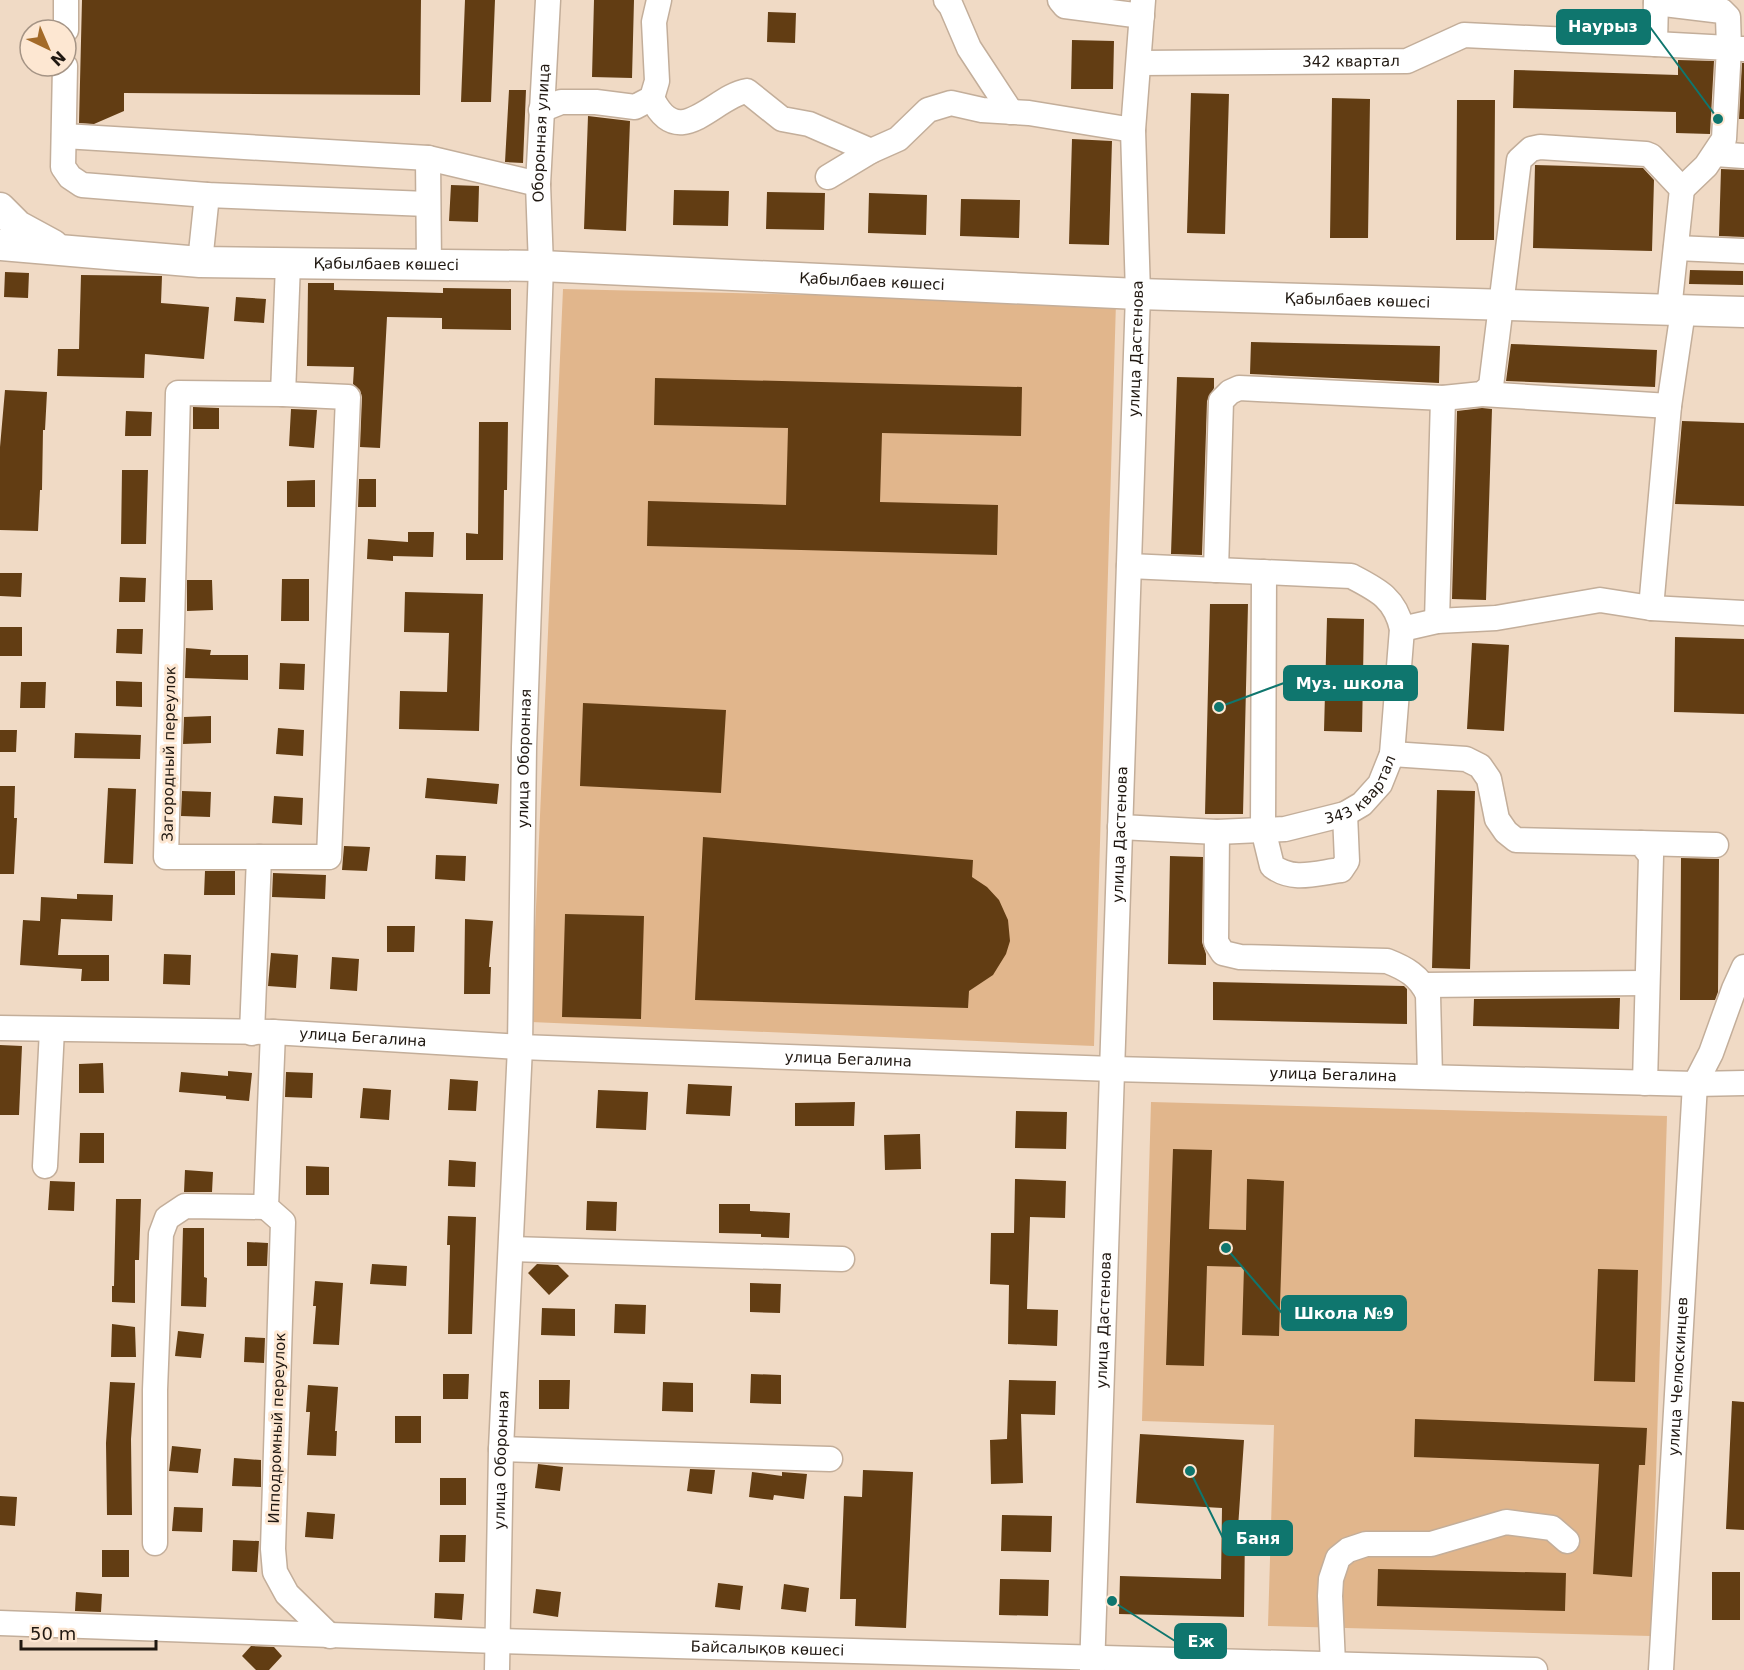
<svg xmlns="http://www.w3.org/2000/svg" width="1744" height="1670" viewBox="0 0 1744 1670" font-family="'DejaVu Sans',sans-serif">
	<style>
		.green { fill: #e1b68c }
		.building { fill: #623d13 }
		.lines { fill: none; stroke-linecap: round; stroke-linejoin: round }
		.minor-casing { stroke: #c3ae9a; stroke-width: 27 }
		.major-casing { stroke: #c3ae9a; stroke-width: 33 }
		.minor { stroke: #fff; stroke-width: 24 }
		.major { stroke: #fff; stroke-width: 30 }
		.labels { text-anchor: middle; stroke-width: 6; stroke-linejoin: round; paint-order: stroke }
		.street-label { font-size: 15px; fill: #201811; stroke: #fde7d2 }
		.leader { fill: none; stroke: #0f766e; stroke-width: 2 }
		.callout-dot { fill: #0f766e; stroke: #fde7d2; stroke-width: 2 }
		.callout { fill: #0f766e; stroke: #0f766e; stroke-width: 2 }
		.callout-label { font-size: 16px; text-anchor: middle; font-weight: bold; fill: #fff }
	</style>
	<rect width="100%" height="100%" fill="#f0dac5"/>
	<!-- green -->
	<path class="green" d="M 563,289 L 1116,302 L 1094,1046 L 531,1022 Z
		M 1151,1102 L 1667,1116 L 1651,1636 L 1268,1626 L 1274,1425 L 1142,1421 Z"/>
	<!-- building -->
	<path class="building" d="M 82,0 L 421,0 L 420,95 L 124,93 L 124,111 L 94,124 L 79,123 Z
		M 465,0 L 495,0 L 491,102 L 461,102 Z
		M 594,0 L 634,0 L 632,78 L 592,77 Z
		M 768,12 L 796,13 L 795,43 L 767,42 Z
		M 1072,40 L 1114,41 L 1113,89 L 1071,89 Z
		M 1678,60 L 1714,61 L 1710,134 L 1676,133 L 1676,112 L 1513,108 L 1514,70 L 1678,75 Z
		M 1742,63 L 1744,63 L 1744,119 L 1739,119 Z
		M 509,90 L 526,90 L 523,163 L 505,162 Z
		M 1191,93 L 1229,94 L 1225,234 L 1187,233 Z
		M 1332,98 L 1370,99 L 1368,238 L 1330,238 Z
		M 1457,100 L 1495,100 L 1494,240 L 1456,240 Z
		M 588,116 L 630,121 L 626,231 L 584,229 Z
		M 1072,139 L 1112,141 L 1109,245 L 1069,244 Z
		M 1535,165 L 1643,168 L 1654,180 L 1652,251 L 1533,248 Z
		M 1721,169 L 1744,170 L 1744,237 L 1719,236 Z
		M 451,185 L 479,186 L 478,222 L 449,221 Z
		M 674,190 L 729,191 L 728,226 L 673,225 Z
		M 767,192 L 825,193 L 824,230 L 766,229 Z
		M 869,193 L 927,195 L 926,235 L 868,233 Z
		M 961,199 L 1020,200 L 1019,238 L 960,236 Z
		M 1690,270 L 1743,271 L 1743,285 L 1689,284 Z
		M 5,272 L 29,273 L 28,298 L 4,297 Z
		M 81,275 L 162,276 L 161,303 L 209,307 L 204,359 L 145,354 L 144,378 L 57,376 L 58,349 L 79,349 Z
		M 308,283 L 334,283 L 334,290 L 443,293 L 443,288 L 511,289 L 511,330 L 442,329 L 442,318 L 387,317 L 380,448 L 360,447 L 362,397 L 360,390 L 353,384 L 354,367 L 307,366 Z
		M 236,297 L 266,299 L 264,323 L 234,321 Z
		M 1251,342 L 1440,346 L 1439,383 L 1250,374 Z
		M 1511,344 L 1657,350 L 1655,387 L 1506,381 Z
		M 1177,377 L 1214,378 L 1214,388 L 1207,401 L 1202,555 L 1171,554 Z
		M 655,378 L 1022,387 L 1021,436 L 882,433 L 880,502 L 998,505 L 997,555 L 647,546 L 648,501 L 786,505 L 788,428 L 654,425 Z
		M 5,390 L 47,392 L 45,430 L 43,430 L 42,490 L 40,490 L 38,531 L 0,530 L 0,447 Z
		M 193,407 L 219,408 L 219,429 L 193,429 Z
		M 1482,408 L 1492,409 L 1486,600 L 1452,599 L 1457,411 Z
		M 291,409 L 317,410 L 314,448 L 289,446 Z
		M 126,411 L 152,412 L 151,436 L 125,436 Z
		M 1682,421 L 1744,423 L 1744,506 L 1675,504 Z
		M 479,422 L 508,422 L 507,490 L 504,490 L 503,560 L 466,560 L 466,533 L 478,534 Z
		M 122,470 L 148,470 L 146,544 L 121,544 Z
		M 359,479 L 376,479 L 376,507 L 358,507 Z
		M 315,480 L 315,507 L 287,507 L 287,481 Z
		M 408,532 L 434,532 L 433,557 L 393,556 L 393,561 L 367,559 L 368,539 L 408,542 Z
		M 0,573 L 22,573 L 21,597 L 0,596 Z
		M 120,577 L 146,578 L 145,602 L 119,602 Z
		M 282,579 L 309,579 L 309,621 L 281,621 Z
		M 187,580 L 212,580 L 213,610 L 187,611 Z
		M 405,592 L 483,594 L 479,731 L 399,729 L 400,691 L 447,692 L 449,633 L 404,632 Z
		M 1210,604 L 1248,604 L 1243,814 L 1205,814 Z
		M 1327,618 L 1364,619 L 1362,732 L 1324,731 Z
		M 0,627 L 22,627 L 22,656 L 0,656 Z
		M 117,629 L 143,629 L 142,654 L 116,653 Z
		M 1675,637 L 1744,639 L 1744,714 L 1674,712 Z
		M 1472,643 L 1509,645 L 1504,731 L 1467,729 Z
		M 186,648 L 211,650 L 210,655 L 248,655 L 248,680 L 185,678 Z
		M 280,663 L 305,664 L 304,690 L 279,689 Z
		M 116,681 L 142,682 L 142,707 L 116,706 Z
		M 21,682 L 46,682 L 45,708 L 20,708 Z
		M 583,703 L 726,710 L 721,793 L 580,786 Z
		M 211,716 L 211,743 L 183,744 L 184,717 Z
		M 278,728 L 304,730 L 303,756 L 276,754 Z
		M 0,730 L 17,730 L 16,752 L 0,752 Z
		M 75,733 L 141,735 L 140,759 L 74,758 Z
		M 427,778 L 499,784 L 497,804 L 425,798 Z
		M 0,786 L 15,786 L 14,818 L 17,818 L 14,874 L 0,874 Z
		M 108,788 L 136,789 L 133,864 L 104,863 Z
		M 1437,790 L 1475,791 L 1470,969 L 1432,968 Z
		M 182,791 L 211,792 L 210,817 L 181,816 Z
		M 274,796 L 303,798 L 302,825 L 272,823 Z
		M 703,837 L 973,860 L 972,877 L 987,887 L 999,900 L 1008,920 L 1010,941 L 1006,954 L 993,975 L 969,991 L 968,1008 L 695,1000 Z
		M 344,846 L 370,847 L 367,871 L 342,870 Z
		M 436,855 L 466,856 L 465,881 L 435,879 Z
		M 1170,856 L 1203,857 L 1202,942 L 1206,954 L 1206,965 L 1168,964 Z
		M 1681,858 L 1719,859 L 1718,992 L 1715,1000 L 1680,1000 Z
		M 205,871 L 235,871 L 235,895 L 204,895 Z
		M 273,873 L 326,875 L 325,899 L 272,897 Z
		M 77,894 L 113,895 L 112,921 L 61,919 L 58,955 L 109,955 L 109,981 L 81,981 L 82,969 L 20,965 L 23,920 L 40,921 L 41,897 L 77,899 Z
		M 565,914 L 644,916 L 641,1019 L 562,1017 Z
		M 465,919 L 493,921 L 489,967 L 491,967 L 490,994 L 464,994 Z
		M 387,926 L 415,926 L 414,952 L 387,952 Z
		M 271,953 L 298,955 L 296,988 L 268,986 Z
		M 164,954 L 191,955 L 190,985 L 163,984 Z
		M 332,957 L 359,959 L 357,991 L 330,989 Z
		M 1213,982 L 1404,986 L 1407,989 L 1407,1024 L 1213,1020 Z
		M 1620,998 L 1619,1029 L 1473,1026 L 1474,999 Z
		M 0,1045 L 22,1046 L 19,1115 L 0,1115 Z
		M 103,1063 L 104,1093 L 79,1093 L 79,1064 Z
		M 228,1071 L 252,1073 L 249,1101 L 226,1099 L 226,1096 L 179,1092 L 181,1072 L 228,1076 Z
		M 286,1072 L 313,1073 L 312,1098 L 285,1097 Z
		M 450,1079 L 478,1081 L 476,1111 L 448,1110 Z
		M 688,1084 L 732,1086 L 730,1116 L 686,1114 Z
		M 363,1088 L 391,1090 L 389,1120 L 360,1118 Z
		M 598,1090 L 648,1092 L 646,1130 L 596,1128 Z
		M 855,1102 L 854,1126 L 795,1126 L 795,1103 Z
		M 1016,1111 L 1067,1112 L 1066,1149 L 1015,1148 Z
		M 80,1133 L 104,1133 L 104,1163 L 79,1163 Z
		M 920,1134 L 921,1169 L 885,1170 L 884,1135 Z
		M 1173,1149 L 1212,1150 L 1209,1229 L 1246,1230 L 1247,1179 L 1284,1181 L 1279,1336 L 1242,1335 L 1244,1267 L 1207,1266 L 1204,1366 L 1166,1365 Z
		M 449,1160 L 476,1162 L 475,1187 L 448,1186 Z
		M 306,1166 L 329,1167 L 329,1195 L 306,1195 Z
		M 185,1170 L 213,1172 L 212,1192 L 184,1192 Z
		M 1015,1179 L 1066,1181 L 1065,1218 L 1030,1217 L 1027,1309 L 1058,1310 L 1057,1346 L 1008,1344 L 1009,1285 L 990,1284 L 991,1233 L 1014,1233 Z
		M 50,1181 L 75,1182 L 74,1211 L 48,1210 Z
		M 116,1199 L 141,1199 L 139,1260 L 135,1260 L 135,1303 L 112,1302 L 112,1286 L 114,1286 Z
		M 587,1201 L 617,1202 L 616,1231 L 586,1230 Z
		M 719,1204 L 750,1204 L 750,1211 L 790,1213 L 789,1238 L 761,1237 L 761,1234 L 719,1233 Z
		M 448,1216 L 476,1217 L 472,1334 L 448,1334 L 450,1245 L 447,1245 Z
		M 183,1228 L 204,1228 L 204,1277 L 207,1278 L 206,1307 L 181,1306 Z
		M 247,1242 L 268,1243 L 267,1266 L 247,1266 Z
		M 372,1264 L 407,1266 L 406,1286 L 370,1284 Z
		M 537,1264 L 558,1265 L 569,1276 L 549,1295 L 528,1273 Z
		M 1598,1269 L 1638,1270 L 1635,1382 L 1594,1381 Z
		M 315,1281 L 343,1283 L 339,1345 L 313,1344 L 316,1306 L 313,1306 Z
		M 750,1283 L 781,1284 L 780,1313 L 750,1312 Z
		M 615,1304 L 646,1305 L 645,1334 L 614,1333 Z
		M 542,1308 L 575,1309 L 575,1336 L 541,1335 Z
		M 112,1324 L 135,1327 L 136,1357 L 111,1357 Z
		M 178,1331 L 204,1334 L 201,1358 L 175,1356 Z
		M 245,1337 L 265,1338 L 264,1363 L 244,1362 Z
		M 443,1374 L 469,1374 L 468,1399 L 443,1399 Z
		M 751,1374 L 781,1375 L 781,1404 L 750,1403 Z
		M 539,1380 L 570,1380 L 569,1409 L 539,1409 Z
		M 1009,1380 L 1056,1381 L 1055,1415 L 1021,1414 L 1023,1483 L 991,1484 L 990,1440 L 1007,1439 Z
		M 110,1382 L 135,1383 L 131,1439 L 132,1515 L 107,1515 L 106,1443 Z
		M 663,1382 L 693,1383 L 693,1412 L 662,1411 Z
		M 308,1385 L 338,1387 L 335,1431 L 337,1431 L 336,1456 L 307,1455 L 310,1412 L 306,1412 Z
		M 1732,1401 L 1744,1402 L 1744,1530 L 1726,1529 Z
		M 395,1416 L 421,1416 L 421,1443 L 395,1443 Z
		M 1415,1419 L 1647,1428 L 1645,1465 L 1639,1465 L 1632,1577 L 1593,1574 L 1599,1464 L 1414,1457 Z
		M 1140,1434 L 1244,1440 L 1238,1528 L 1245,1528 L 1244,1617 L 1119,1614 L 1120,1576 L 1221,1579 L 1222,1508 L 1136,1503 Z
		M 172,1446 L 201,1449 L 198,1473 L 169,1471 Z
		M 234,1458 L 261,1460 L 261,1487 L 232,1486 Z
		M 538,1464 L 563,1467 L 560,1491 L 535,1488 Z
		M 690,1469 L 715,1470 L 712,1494 L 687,1491 Z
		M 863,1470 L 913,1472 L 906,1628 L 855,1626 L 856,1599 L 840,1599 L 844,1496 L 862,1497 Z
		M 752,1472 L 782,1476 L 782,1472 L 807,1474 L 804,1499 L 774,1495 L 773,1500 L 749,1497 Z
		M 440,1478 L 466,1478 L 466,1505 L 440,1505 Z
		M 0,1496 L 17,1497 L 15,1526 L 0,1525 Z
		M 174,1507 L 203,1508 L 202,1532 L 172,1531 Z
		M 307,1512 L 335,1514 L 333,1539 L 305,1537 Z
		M 1002,1515 L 1052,1516 L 1051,1552 L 1001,1551 Z
		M 440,1535 L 466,1535 L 465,1562 L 439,1562 Z
		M 233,1540 L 259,1541 L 257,1572 L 232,1571 Z
		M 102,1550 L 129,1550 L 129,1577 L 102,1577 Z
		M 1378,1569 L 1566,1573 L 1565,1611 L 1377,1606 Z
		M 1712,1572 L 1740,1572 L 1740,1620 L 1712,1620 Z
		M 1000,1579 L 1049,1580 L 1048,1616 L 999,1615 Z
		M 718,1583 L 743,1586 L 740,1610 L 715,1607 Z
		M 784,1584 L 809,1588 L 806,1612 L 781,1609 Z
		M 536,1589 L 561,1592 L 558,1617 L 533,1613 Z
		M 76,1592 L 102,1594 L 101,1612 L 75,1611 Z
		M 435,1593 L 464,1594 L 462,1620 L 434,1618 Z
		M 251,1646 L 274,1647 L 282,1656 L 269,1670 L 256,1670 L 242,1656 Z"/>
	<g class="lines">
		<defs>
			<g id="minor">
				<path d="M 946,0 L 951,6 L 969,48 L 1011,112"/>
				<path d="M 1060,0 L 1065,6 L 1142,16"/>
				<path d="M 1656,3 L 1722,11 L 1728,17 L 1729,48 L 1744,49"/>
				<path d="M 66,30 L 66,0"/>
				<path d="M 1655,44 L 1729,48 L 1724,139 L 1706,166 L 1682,189"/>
				<path id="s1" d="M 1139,63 L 1407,61 L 1464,35 L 1655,44 L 1656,0"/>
				<path d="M 65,66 L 63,167 L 70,177 L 82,185 L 207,195 L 427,204"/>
				<path d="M 652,98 C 679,154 714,96 747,91 L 782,119 L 809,124 L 871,151"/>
				<path d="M 541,110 L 561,102 L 596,102 L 635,107 L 652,98 L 657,81 L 654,22 L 659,0"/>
				<path d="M 64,136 L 428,158 L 538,184"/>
				<path d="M 1715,154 L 1744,156"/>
				<path d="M 428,158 L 429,265"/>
				<path d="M 828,177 L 871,151 L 898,139 L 928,110 L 951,103 L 982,110 L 1029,113 L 1133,130"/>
				<path d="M 1676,248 L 1744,251"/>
				<path d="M 200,262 L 207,195"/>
				<path d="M 178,393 L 283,394 L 348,397 L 329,857 L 166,857 Z"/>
				<path d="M 283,394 L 288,264"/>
				<path d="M 1482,394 L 1669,406"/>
				<path d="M 1216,570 L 1221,401 L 1230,392 L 1239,388 L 1443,398 L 1482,394 L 1491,386 L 1519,160 L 1531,149 L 1540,147 L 1646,154 L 1651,156 L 1682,189 L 1669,310"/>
				<path d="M 1264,572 L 1263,829 L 1272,866 C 1293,882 1316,873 1341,870 L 1347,861 L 1345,814"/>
				<path d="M 1651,608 L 1669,406 L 1683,311"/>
				<path d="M 1437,621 L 1443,398"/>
				<path d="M 1402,629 L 1437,621 L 1496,618 L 1600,600 L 1651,608 L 1744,613"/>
				<path d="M 1392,754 L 1466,759 L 1480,766 L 1489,779 L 1497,819 L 1506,832 L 1516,840 L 1641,843 L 1651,856 L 1645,1083"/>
				<path id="s2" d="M 1120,827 L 1217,832 L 1285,829 L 1345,814 L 1362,804 L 1380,784 L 1392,754 L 1402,629 C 1395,598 1378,590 1351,576 L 1129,566"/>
				<path d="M 1217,832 L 1216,942 L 1223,953 L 1240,957 L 1387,961 C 1405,968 1420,976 1428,995 L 1430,1077"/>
				<path d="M 1641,843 L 1716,845"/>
				<path d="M 1424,985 L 1647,983"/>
				<path id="s3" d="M 0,1028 L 273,1032 L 520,1047 L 1113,1069 L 1695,1084 L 1744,1083"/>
				<path d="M 273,1032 L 266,1207 L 283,1222 L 273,1549 L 275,1572 L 287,1594 L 330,1636"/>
				<path d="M 252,1033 L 259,857"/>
				<path d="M 45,1166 L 52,1030"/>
				<path d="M 511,1249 L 842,1259"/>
				<path d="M 501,1449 L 830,1459"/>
				<path d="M 155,1543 L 155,1390 L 161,1234 L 167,1218 L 185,1206 L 266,1207"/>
				<path id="s4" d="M 0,1623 L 497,1641 L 1535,1670"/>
				<path d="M 1333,1664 L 1330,1596 L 1331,1579 L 1338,1558 L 1348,1550 L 1366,1544 L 1431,1544 L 1506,1522 L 1552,1528 L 1567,1541"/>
				<path id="s5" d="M 497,1670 L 501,1449 L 520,1047 L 524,747 L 541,266 L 538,184 L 548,0"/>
				<path id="s6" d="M 1092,1670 L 1138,294 L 1133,130 L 1143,0"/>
				<path id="s7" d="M 1661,1670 L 1695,1084 L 1711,1053 L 1734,989 L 1744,967"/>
			</g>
			<g id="major">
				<path d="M 0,208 L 18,226 L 53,245"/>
				<path id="s8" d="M 0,245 L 200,262 L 541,266 L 1138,294 L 1744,312"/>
			</g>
		</defs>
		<!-- minor casing -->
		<use href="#minor" class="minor-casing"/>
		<!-- major casing -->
		<use href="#major" class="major-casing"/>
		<!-- minor -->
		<use href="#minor" class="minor"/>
		<!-- major -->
		<use href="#major" class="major"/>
	</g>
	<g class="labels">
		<!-- street labels -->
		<g class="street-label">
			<text dy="5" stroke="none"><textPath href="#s1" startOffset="212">342 квартал</textPath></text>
			<text dy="5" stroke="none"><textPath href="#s5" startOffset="1538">Оборонная улица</textPath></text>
			<text dy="5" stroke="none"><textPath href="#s8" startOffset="387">Қабылбаев көшесі</textPath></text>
			<text dy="5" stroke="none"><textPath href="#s8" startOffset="873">Қабылбаев көшесі</textPath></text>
			<text dy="5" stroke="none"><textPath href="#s8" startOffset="1359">Қабылбаев көшесі</textPath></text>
			<text dy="5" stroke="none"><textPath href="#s6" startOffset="1322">улица Дастенова</textPath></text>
			<text transform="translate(169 754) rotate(-89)" y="5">Загородный переулок</text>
			<text dy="5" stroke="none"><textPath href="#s5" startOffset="912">улица Оборонная</textPath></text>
			<text dy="5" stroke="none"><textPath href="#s2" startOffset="255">343 квартал</textPath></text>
			<text dy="5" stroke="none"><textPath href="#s6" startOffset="836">улица Дастенова</textPath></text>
			<text dy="5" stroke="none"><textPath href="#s3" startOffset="363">улица Бегалина</textPath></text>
			<text dy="5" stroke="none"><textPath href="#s3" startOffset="849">улица Бегалина</textPath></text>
			<text dy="5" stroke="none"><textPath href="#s3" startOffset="1334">улица Бегалина</textPath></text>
			<text dy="5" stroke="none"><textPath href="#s6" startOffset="350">улица Дастенова</textPath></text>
			<text dy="5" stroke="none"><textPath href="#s7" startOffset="294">улица Челюскинцев</textPath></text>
			<text transform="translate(277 1428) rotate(-88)" y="5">Ипподромный переулок</text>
			<text dy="5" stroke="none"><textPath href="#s5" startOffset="210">улица Оборонная</textPath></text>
			<text dy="5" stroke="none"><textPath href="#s4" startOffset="768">Байсалықов көшесі</textPath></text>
		</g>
	</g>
	<!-- callouts -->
	<path class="leader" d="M1718 119L1650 27M1219 707L1284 683M1226 1248L1282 1313M1190 1471L1223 1538M1112 1601L1175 1641"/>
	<g class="callout-dot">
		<circle cx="1718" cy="119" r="6"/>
		<circle cx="1219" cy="707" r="6"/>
		<circle cx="1226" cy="1248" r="6"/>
		<circle cx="1190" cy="1471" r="6"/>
		<circle cx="1112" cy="1601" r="6"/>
	</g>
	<g class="callout">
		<rect x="1557" y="10" width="93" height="34" rx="6"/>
		<rect x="1284" y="666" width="133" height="34" rx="6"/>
		<rect x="1282" y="1296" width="124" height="34" rx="6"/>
		<rect x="1223" y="1521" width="69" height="34" rx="6"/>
		<rect x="1175" y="1624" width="51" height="34" rx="6"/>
	</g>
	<g class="callout-label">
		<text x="1603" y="32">Наурыз</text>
		<text x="1350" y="689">Муз. школа</text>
		<text x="1344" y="1319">Школа №9</text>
		<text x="1258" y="1544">Баня</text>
		<text x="1201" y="1647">Еж</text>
	</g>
	<!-- north arrow -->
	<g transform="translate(48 48) rotate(136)"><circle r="28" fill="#fde7d2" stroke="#a59485" stroke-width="1.5"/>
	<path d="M0-4.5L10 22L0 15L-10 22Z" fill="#a36a28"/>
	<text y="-9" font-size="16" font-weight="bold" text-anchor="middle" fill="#201811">N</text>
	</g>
	<!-- scale -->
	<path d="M21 1640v9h135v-9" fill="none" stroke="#201811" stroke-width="3"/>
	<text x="30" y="1640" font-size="18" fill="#201811" stroke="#fde7d2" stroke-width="4.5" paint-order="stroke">50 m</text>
</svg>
